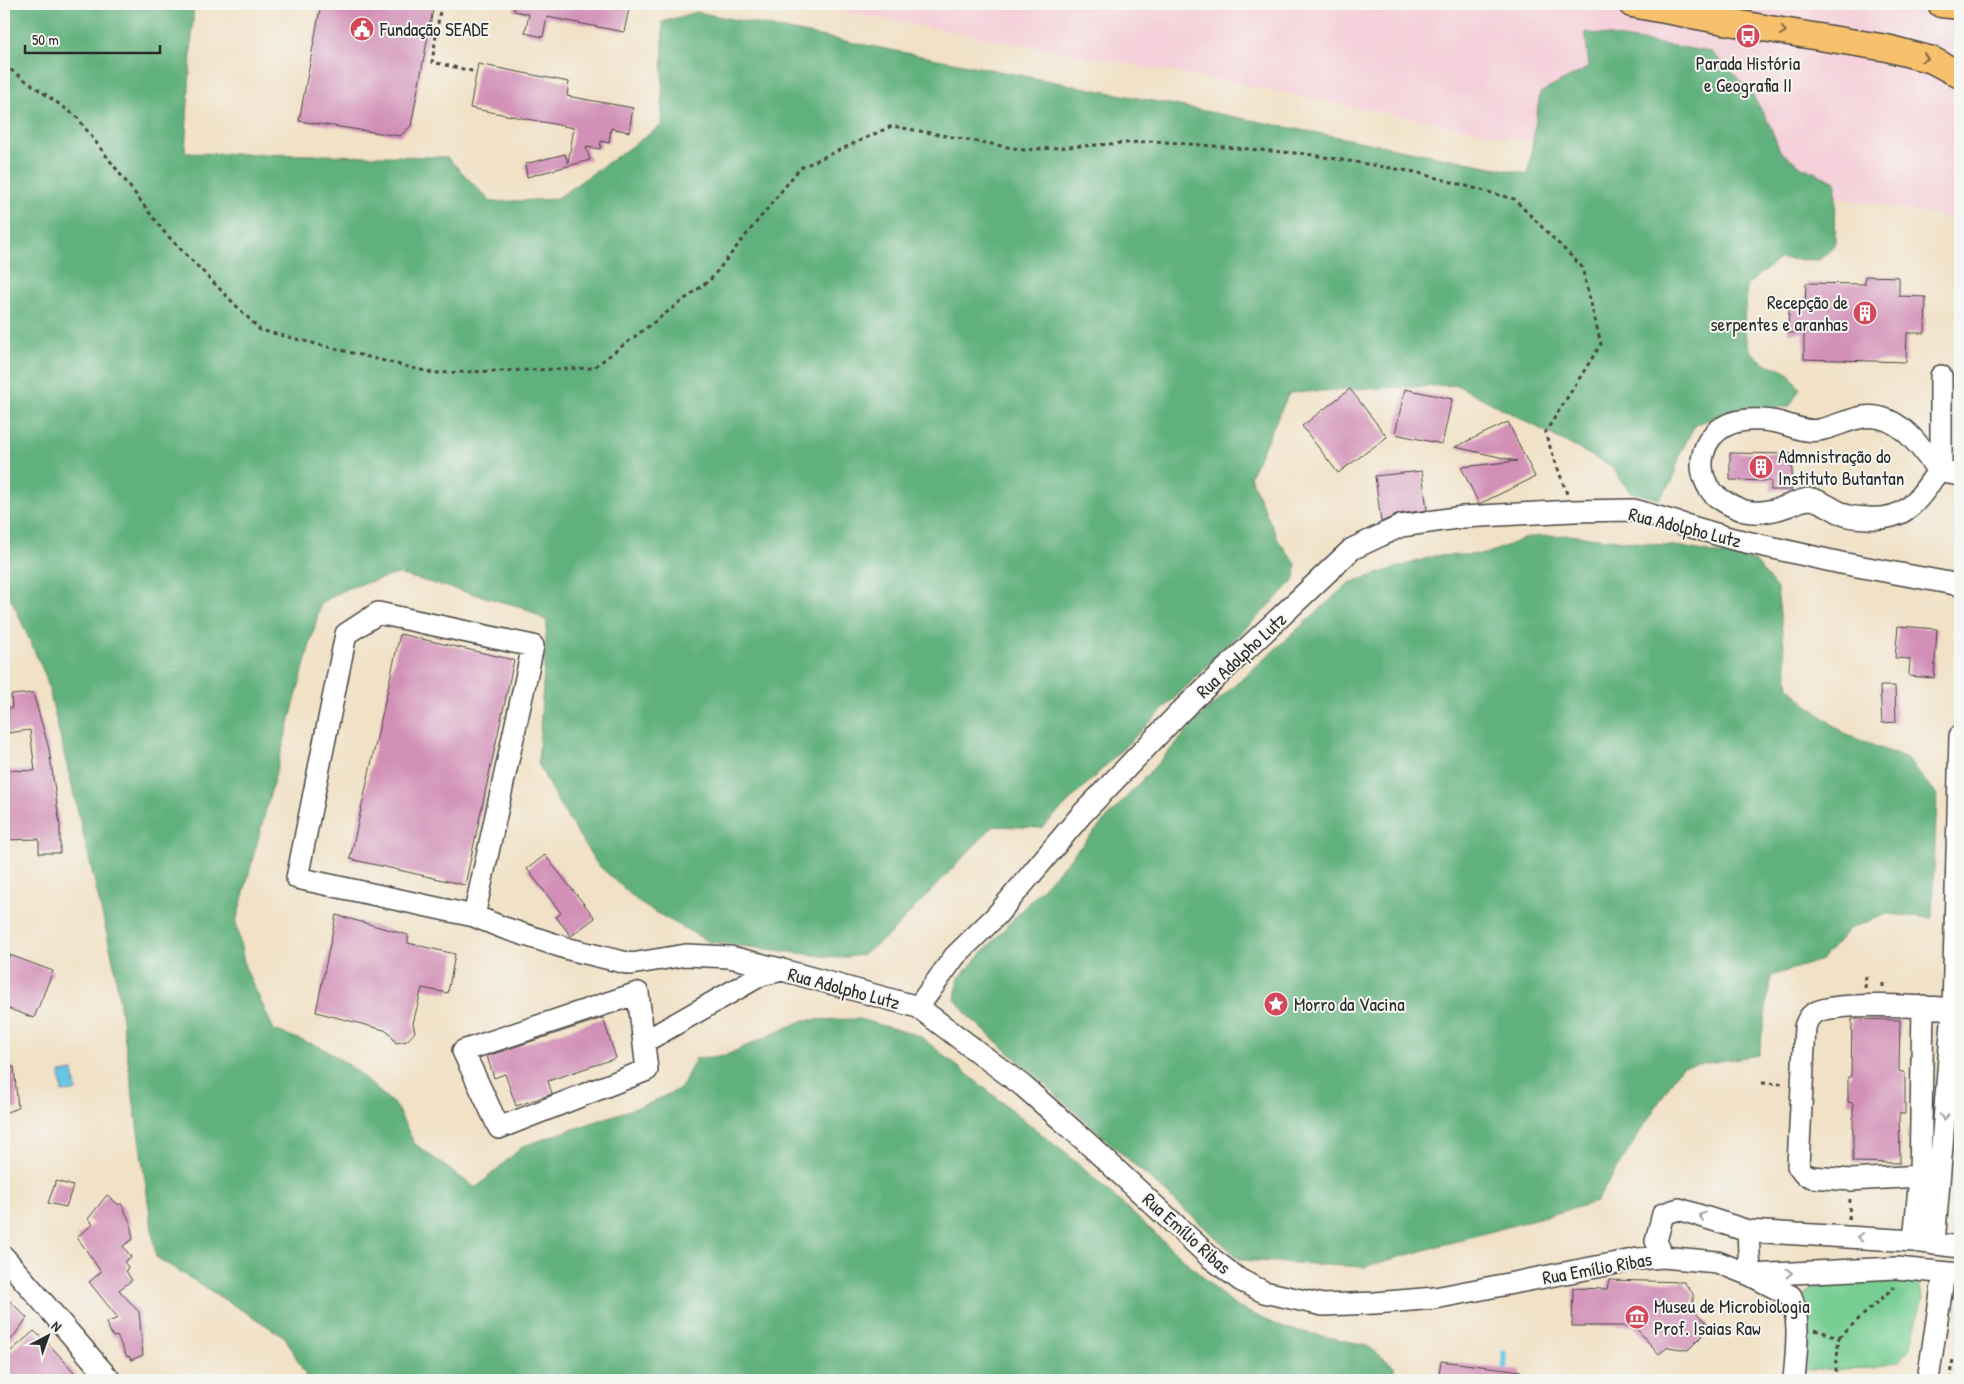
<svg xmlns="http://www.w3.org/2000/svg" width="1964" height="1384" viewBox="0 0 1964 1384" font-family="'Patrick Hand',sans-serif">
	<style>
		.built { fill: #f5cfd9 }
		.green { fill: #77ce93; stroke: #517c5f }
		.forest { fill: #61b17d; stroke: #466e54 }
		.water { fill: #68c5e6; stroke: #4a7888 }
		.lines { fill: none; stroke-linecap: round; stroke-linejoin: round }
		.stream { stroke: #68c5e6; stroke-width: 5.5 }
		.building { fill: #d290b7 }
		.minor-casing { stroke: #494642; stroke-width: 24 }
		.major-casing { stroke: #494642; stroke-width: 29 }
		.path { stroke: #494642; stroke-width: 3; stroke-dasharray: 4 4; stroke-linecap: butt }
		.minor { stroke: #fff; stroke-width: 21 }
		.major { stroke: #f7c06c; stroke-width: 26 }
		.oneway { stroke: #876e48 }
		.oneway2 { stroke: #a0a0a0 }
		.labels { text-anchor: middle; stroke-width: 4; stroke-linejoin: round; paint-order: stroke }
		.poi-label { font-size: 19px; fill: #2b2b2b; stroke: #f6f6f2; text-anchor: start }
		.street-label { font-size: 19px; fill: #2b2b2b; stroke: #f6f6f2 }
	</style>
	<rect width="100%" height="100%" fill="#f6f6f2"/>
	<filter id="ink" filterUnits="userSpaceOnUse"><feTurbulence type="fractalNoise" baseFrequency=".02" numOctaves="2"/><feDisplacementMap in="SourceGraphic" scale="10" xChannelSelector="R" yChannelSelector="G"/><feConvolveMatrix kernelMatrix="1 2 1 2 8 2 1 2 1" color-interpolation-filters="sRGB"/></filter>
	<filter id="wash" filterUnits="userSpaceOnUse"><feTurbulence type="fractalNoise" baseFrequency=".0096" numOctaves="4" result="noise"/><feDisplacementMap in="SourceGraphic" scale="20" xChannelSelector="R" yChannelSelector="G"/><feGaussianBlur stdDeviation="1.12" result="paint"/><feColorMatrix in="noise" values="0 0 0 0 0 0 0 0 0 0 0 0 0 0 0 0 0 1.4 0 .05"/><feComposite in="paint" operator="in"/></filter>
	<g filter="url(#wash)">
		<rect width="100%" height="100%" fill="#f1e1c6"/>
		<!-- built -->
		<path class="built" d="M 801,4 L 1960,4 L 1960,220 L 1525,140 L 1243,85 Z"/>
		<!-- green -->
		<path class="green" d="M 1960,1045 L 1960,1205 L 1958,1202 L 1956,1190 Z
			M 1828,1278 L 1906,1279 L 1919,1284 L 1923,1298 L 1910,1347 L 1900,1361 L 1875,1368 L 1803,1370 L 1803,1305 L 1805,1294 Z"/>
		<!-- forest -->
		<path class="forest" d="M 4,4 L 194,4 L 185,153 L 447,157 L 491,202 L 556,199 L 662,125 L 663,22 L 696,12 L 1528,174 L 1540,93 L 1589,67 L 1585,32 L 1712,52 L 1748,88 L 1769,123 L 1780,151 L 1802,167 L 1836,182 L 1835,246 L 1819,260 L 1779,259 L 1747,285 C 1744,328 1735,358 1787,371 L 1800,389 L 1789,407 L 1737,408 L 1695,425 L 1680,454 L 1672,482 L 1659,499 L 1630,492 L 1611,466 L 1457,385 L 1356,389 L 1289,393 L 1250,477 L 1278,540 L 1296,564 L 1295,580 L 1042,828 L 993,826 L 887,937 L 862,955 L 838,958 L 709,942 L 641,904 L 597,864 L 556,799 L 538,763 L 547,621 L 522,607 L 398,574 L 348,588 L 321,603 L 236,922 L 245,967 L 274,1030 L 323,1048 L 349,1065 L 396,1106 L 414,1143 L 446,1167 L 476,1188 L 523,1146 L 650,1103 L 681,1088 L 696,1058 L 724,1056 L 804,1020 L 859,1019 L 920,1036 L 1075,1161 L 1235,1306 L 1284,1328 L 1366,1345 L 1394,1366 L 1394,1380 L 306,1380 L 305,1374 L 285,1337 L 156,1257 L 114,964 L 46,677 L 4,583 Z
			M 1570,535 L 1683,547 L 1755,561 L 1777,589 L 1789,687 L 1805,703 L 1845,734 L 1907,759 L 1937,795 L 1932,918 L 1887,914 L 1849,929 L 1821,960 L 1771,976 L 1759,1055 L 1681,1067 L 1596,1202 L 1364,1267 L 1241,1260 L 968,1016 L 955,999 L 958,979 L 1206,711 L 1349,583 L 1434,556 L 1486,554 L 1528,537 Z"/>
		<!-- water -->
		<path class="water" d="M 73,1071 L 76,1091 L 62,1092 L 60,1073 Z"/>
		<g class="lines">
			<!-- stream -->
			<path class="stream" d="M 1504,1353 L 1505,1380"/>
		</g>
		<g id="blocks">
			<!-- building -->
			<path class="building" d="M 321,4 L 434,4 L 411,126 L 400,136 L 299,121 Z
				M 514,4 L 630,4 L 624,32 L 547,17 L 543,37 L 525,33 L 529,14 L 514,11 Z
				M 478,64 L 569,82 L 567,96 L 633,108 L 629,132 L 611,128 L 609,143 L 601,141 L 600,149 L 586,147 L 590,160 L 527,177 L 525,164 L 565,154 L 568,163 L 574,128 L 470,108 Z
				M 1865,276 L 1899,277 L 1899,296 L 1926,297 L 1925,333 L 1907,333 L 1906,362 L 1804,359 L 1804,333 L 1788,333 L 1789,309 L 1805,309 L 1806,283 L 1865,284 Z
				M 1350,389 L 1387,437 L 1338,473 L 1302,426 Z
				M 1405,389 L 1452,399 L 1442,444 L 1395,434 Z
				M 1508,422 L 1535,477 L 1479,504 L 1461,467 L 1517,461 L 1455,447 Z
				M 1730,453 L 1792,454 L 1792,490 L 1771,490 L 1771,481 L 1730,480 Z
				M 1422,471 L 1427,510 L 1399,514 L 1381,522 L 1375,476 Z
				M 1898,626 L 1937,629 L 1934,678 L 1909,676 L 1910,659 L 1895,658 Z
				M 400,634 L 514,660 L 465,885 L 350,859 Z
				M 1880,686 L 1895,686 L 1896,722 L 1882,723 Z
				M 33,693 L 49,749 L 60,826 L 60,853 L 39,853 L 39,839 L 4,840 L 4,770 L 35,771 L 30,730 L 8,733 L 8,708 L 12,708 L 11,695 Z
				M 545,855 L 595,918 L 571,936 L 556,917 L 561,913 L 527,869 Z
				M 336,915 L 408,935 L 408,943 L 455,954 L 448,993 L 422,988 L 413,1023 L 415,1032 L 407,1041 L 396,1043 L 388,1031 L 316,1012 Z
				M 10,955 L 53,971 L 34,1018 L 4,1007 L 4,970 Z
				M 603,1018 L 616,1058 L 548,1081 L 552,1094 L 516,1106 L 505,1074 L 494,1078 L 487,1056 Z
				M 1852,1019 L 1900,1020 L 1899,1071 L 1905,1073 L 1905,1114 L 1899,1114 L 1900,1163 L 1853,1162 L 1853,1103 L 1848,1102 L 1848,1077 L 1851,1076 Z
				M 14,1067 L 18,1108 L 4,1113 L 4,1068 Z
				M 56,1181 L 73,1186 L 66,1207 L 48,1203 Z
				M 107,1195 L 119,1205 L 121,1203 L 130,1222 L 133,1239 L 123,1246 L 131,1257 L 124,1262 L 128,1267 L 126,1271 L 132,1280 L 119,1290 L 139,1312 L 143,1355 L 131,1360 L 129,1356 L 127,1357 L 117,1336 L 113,1337 L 106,1323 L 118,1318 L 89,1282 L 101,1272 L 77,1237 L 93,1224 L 88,1219 Z
				M 1609,1280 L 1684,1282 L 1693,1294 L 1693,1310 L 1708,1324 L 1708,1330 L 1688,1350 L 1668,1347 L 1659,1354 L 1634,1326 L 1572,1326 L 1573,1288 L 1607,1289 Z
				M 4,1295 L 27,1318 L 6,1347 L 11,1351 L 34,1331 L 49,1344 L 81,1380 L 4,1380 Z
				M 1441,1361 L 1521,1371 L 1521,1380 L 1438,1380 Z"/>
		</g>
	</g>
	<g filter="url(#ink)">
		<use href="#blocks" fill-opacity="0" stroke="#494642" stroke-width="1"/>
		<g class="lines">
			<defs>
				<path id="minor" d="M 1941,376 L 1941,471
					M 1938,471 C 1918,500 1907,521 1868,518 C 1860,517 1852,518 1845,515 C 1835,511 1821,500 1811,499 C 1803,499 1797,502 1790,505 C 1777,510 1759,514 1745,511 C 1735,508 1719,500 1712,492 C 1694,470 1701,437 1727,425 C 1739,419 1758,419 1771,421 C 1788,423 1802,433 1819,430 C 1834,427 1847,420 1863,417 C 1898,412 1921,447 1938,471 L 1960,475
					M 474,916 L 297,878 L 346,634 L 378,613 L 533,646 L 474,916 L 504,928 L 569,949 L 631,964 L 686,955 L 730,957 L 780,969
					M 638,993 L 647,1070 L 499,1128 L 463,1051 Z
					M 918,1007 L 1023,1086 L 1083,1139 L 1211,1258 L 1240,1280 L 1264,1292 L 1323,1305 L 1375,1303 L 1435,1298 L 1638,1259 L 1663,1257
					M 644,1042 L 761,975 L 782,970 L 918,1007 L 955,956 L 996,916 L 1082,814 L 1182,710 L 1352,549 L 1401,526 L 1463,517 L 1573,511 L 1634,510 L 1733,539 L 1841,563 L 1960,585
					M 1920,1176 L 1851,1180 L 1812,1177 L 1804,1174 L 1798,1166 L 1805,1027 C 1807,1022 1808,1017 1813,1014 C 1829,1000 1929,1007 1953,1009
					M 1748,1231 L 1750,1275 L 1791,1296 C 1801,1322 1796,1352 1794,1380
					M 1914,1241 L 1920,1176 L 1923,1006
					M 1934,1244 L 1953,1009 L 1960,736
					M 1960,1247 L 1914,1241 L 1748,1231 L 1679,1209 L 1663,1214 L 1656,1241 L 1663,1257 L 1717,1262 L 1750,1275 L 1896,1268 L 1960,1274
					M 4,1257 L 110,1380
					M 1928,1380 L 1944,1273"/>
				<path id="major" d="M 1632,4 L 1757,27 L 1887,48 L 1932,60 L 1960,75
					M 1941,4 L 1960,6"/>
			</defs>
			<!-- minor casing -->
			<use href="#minor" class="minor-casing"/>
			<!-- major casing -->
			<use href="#major" class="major-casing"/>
			<!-- path -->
			<path class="path" d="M 441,4 L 432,62 L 476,72
				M 4,65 L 76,116 L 165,233 L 260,330 L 433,373 L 593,368 L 710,280 L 800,168 L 892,126 L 1024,150 L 1154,141 L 1306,154 L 1415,172 L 1514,199 L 1582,267 L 1601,344 L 1545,433 L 1567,494
				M 1883,987 L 1883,979
				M 1865,988 L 1866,976
				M 1762,1083 L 1785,1084
				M 1849,1219 L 1850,1198
				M 1815,1330 L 1839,1337 L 1835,1380
				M 1839,1337 L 1894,1287
				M 1951,1380 L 1953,1356"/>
			<!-- minor -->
			<use href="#minor" class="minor"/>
			<!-- major -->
			<use href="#major" class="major"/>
		</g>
		<!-- one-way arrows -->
		<defs><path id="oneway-chevron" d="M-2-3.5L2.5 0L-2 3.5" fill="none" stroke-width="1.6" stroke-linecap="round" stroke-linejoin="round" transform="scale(1.25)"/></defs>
		<g class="oneway">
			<use href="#oneway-chevron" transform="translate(1783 31) rotate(9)"/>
			<use href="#oneway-chevron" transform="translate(1925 58) rotate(19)"/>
		</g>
		<g class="oneway2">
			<use href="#oneway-chevron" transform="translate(1944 1117) rotate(94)"/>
			<use href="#oneway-chevron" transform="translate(1702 1216) rotate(-162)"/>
			<use href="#oneway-chevron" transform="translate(1860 1237) rotate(-176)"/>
			<use href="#oneway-chevron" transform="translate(1789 1273) rotate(-3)"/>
		</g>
	</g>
	<!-- icons -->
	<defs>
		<symbol id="civic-disc" viewBox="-11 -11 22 22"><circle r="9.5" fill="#d1495b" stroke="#f6f6f2"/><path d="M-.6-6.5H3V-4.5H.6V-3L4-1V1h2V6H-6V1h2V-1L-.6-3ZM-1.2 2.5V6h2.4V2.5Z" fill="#fff"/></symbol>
		<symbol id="bus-disc" viewBox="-11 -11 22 22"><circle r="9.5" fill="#d1495b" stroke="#f6f6f2"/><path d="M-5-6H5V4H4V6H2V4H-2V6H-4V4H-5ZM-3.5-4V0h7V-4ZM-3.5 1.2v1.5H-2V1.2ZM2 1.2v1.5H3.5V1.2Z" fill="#fff"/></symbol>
		<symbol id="building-disc" viewBox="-11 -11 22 22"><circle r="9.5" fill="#d1495b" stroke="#f6f6f2"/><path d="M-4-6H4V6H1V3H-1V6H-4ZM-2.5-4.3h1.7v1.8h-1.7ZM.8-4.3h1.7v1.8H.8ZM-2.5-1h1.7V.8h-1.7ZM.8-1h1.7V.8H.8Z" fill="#fff"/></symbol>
		<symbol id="sight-disc" viewBox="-11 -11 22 22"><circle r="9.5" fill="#d1495b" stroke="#f6f6f2"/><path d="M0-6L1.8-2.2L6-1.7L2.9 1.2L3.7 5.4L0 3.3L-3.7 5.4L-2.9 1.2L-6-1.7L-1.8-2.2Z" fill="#fff"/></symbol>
		<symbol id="museum-disc" viewBox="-11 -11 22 22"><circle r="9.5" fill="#d1495b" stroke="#f6f6f2"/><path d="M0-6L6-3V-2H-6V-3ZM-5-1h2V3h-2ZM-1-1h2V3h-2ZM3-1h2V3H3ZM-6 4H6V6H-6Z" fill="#fff"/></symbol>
	</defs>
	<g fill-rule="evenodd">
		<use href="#civic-disc" x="348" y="15" width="28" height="28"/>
		<use href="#bus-disc" x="1734" y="22" width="28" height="28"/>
		<use href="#building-disc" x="1851" y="299" width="28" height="28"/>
		<use href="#building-disc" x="1747" y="453" width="28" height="28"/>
		<use href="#sight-disc" x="1262" y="990" width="28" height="28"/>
		<use href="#museum-disc" x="1623" y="1303" width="28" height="28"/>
	</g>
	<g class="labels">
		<!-- poi labels -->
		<g class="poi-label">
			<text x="380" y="36">Fundação SEADE</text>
			<text x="1748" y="70" text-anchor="middle">Parada História<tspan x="1748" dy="22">e Geografia II</tspan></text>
			<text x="1848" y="309" text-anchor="end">Recepção de<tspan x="1848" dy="22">serpentes e aranhas</tspan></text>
			<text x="1778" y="463">Admnistração do<tspan x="1778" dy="22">Instituto Butantan</tspan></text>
			<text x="1294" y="1011">Morro da Vacina</text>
			<text x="1654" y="1313">Museu de Microbiologia<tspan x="1654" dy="22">Prof. Isaias Raw</tspan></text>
		</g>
		<!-- street labels -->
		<g class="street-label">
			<text transform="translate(1685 527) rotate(14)" y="7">Rua Adolpho Lutz</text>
			<text transform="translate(1241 655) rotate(-43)" y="7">Rua Adolpho Lutz</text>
			<text transform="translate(844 988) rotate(15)" y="7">Rua Adolpho Lutz</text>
			<text transform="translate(1187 1233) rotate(42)" y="7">Rua Emílio Ribas</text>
			<text transform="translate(1597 1268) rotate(-10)" y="7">Rua Emílio Ribas</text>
		</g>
	</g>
	<!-- margin -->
	<rect width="1964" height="1384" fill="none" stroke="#f6f6f2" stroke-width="20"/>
	<!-- north arrow -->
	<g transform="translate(48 1336) rotate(41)" stroke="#f6f6f2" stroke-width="4" paint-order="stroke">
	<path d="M0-4L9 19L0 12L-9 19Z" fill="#2b2b2b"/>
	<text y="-8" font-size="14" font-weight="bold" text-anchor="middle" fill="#2b2b2b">N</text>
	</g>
	<!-- scale -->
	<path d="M25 45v8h135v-8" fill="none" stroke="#2b2b2b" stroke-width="2.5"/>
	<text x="32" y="45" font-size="15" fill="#2b2b2b" stroke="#f6f6f2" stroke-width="4" paint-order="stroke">50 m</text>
</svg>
